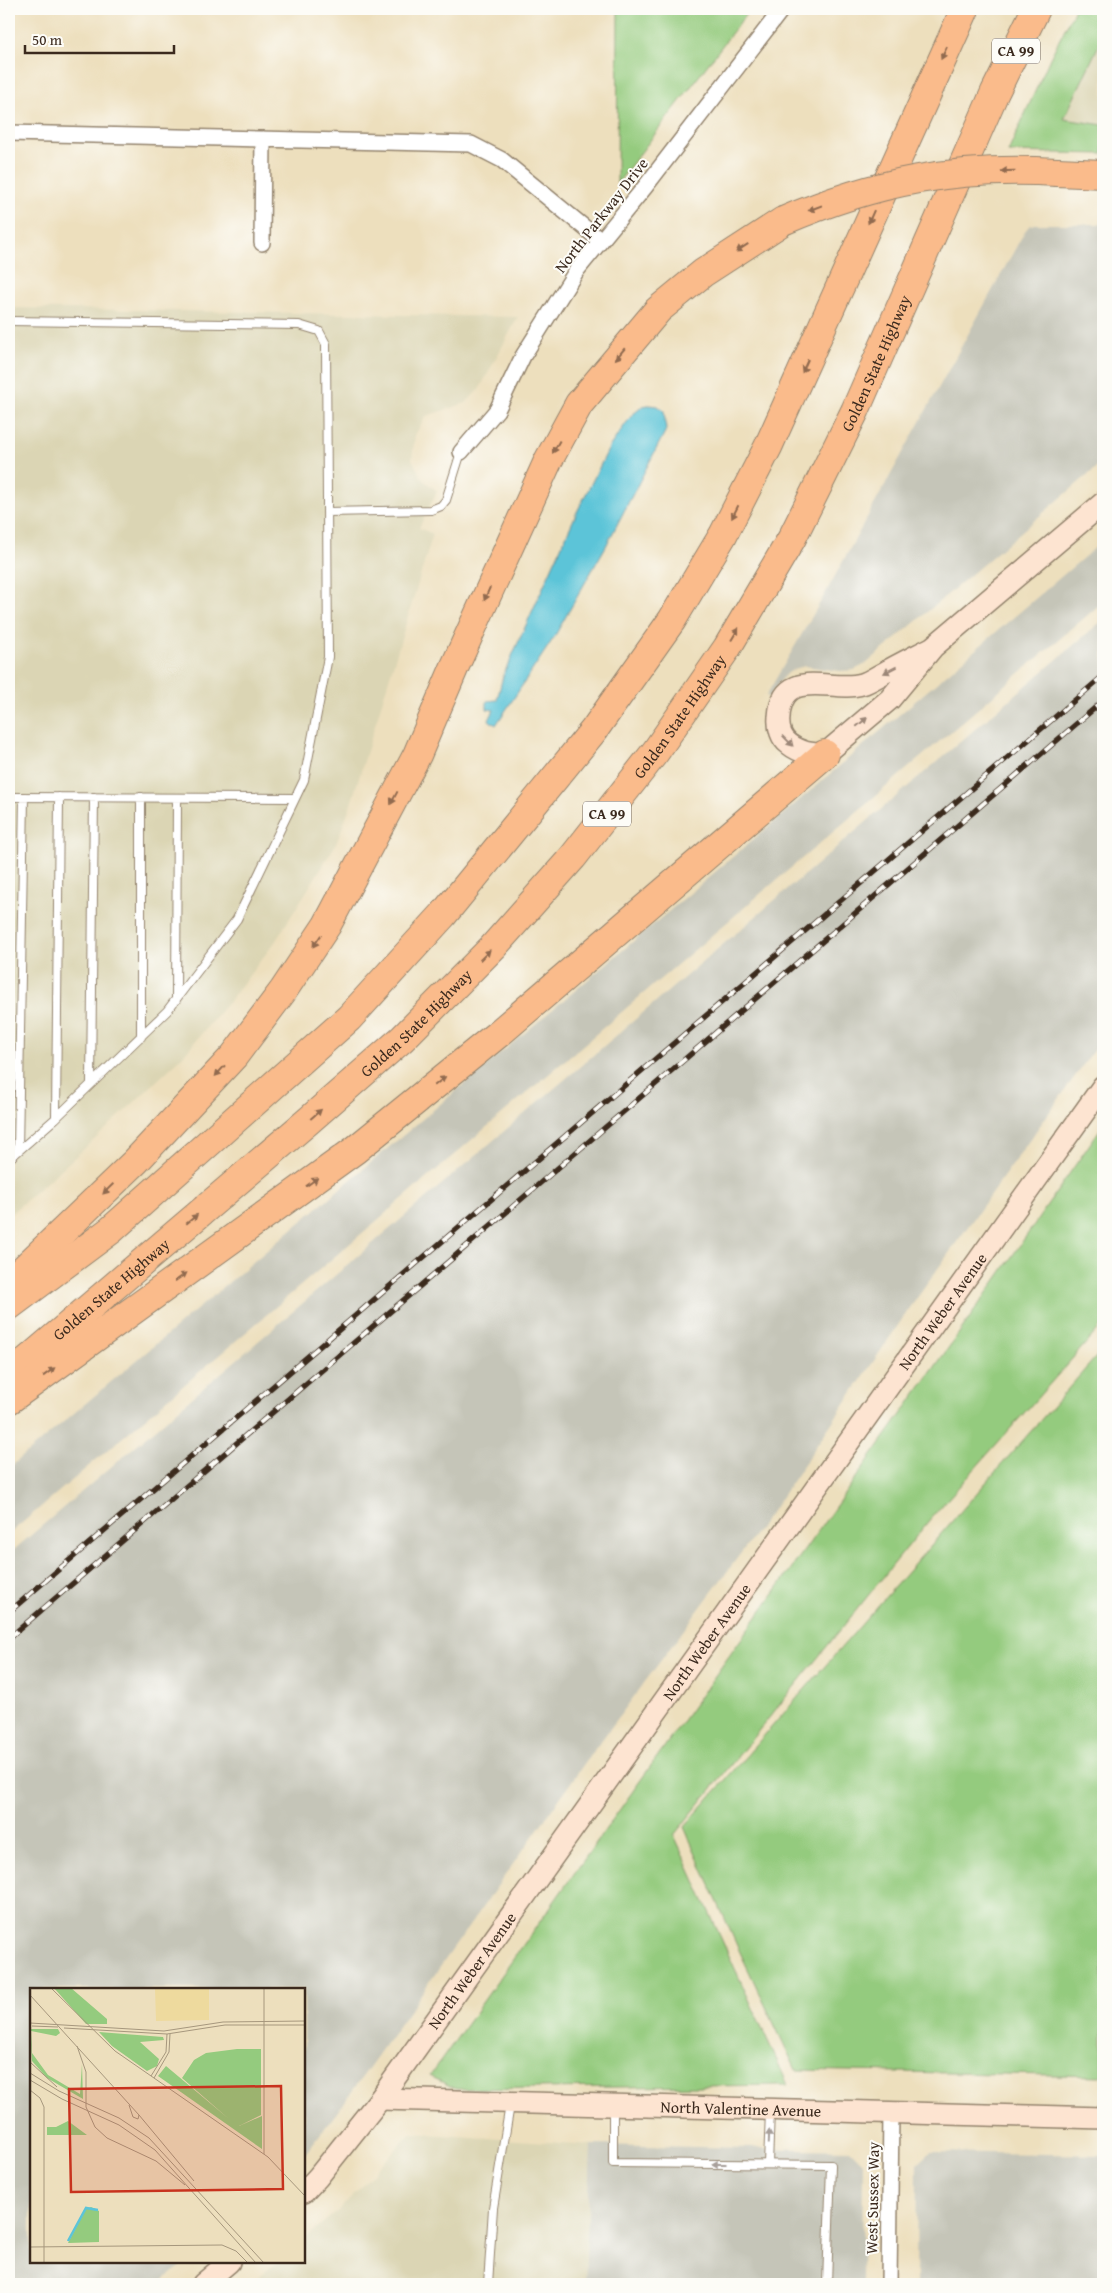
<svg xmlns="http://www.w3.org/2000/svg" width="1112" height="2293" viewBox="0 0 1112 2293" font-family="'Gentium Book Plus',serif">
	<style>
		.built { fill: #dbd5b4 }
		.industrial { fill: #c5c5b8 }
		.green { fill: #94cb7e; stroke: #687a4e }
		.water { fill: #5cc4d8; stroke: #4c777b }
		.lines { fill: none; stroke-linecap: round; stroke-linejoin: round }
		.lane-casing { stroke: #94846e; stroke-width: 10 }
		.street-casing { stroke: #94846e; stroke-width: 18 }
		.secondary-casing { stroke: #94846e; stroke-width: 24 }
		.highway-casing { stroke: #94846e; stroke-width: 30 }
		.lane { stroke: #fff; stroke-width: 8 }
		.street { stroke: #fff; stroke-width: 15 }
		.secondary { stroke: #fde4d1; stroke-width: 21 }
		.highway { stroke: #fabb8b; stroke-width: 28 }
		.rail-casing { stroke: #3b2a1e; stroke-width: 5.5 }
		.rail { stroke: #fdfcf7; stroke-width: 4; stroke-dasharray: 11; stroke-linecap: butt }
		.highway-bridge-casing { stroke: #94846e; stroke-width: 30; stroke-linecap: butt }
		.highway-bridge { stroke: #fabb8b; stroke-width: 28 }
		.oneway { fill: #916b4f }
		.oneway2 { fill: #9c8778 }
		.oneway3 { fill: #a79f9a }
		.labels { text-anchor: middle; stroke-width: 4; stroke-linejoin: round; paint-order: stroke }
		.shield { fill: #fdfcf7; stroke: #75695f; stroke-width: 1 }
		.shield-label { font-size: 15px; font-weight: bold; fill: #3b2a1e }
		.street-label { font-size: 16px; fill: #3b2a1e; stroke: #fdfcf7 }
		.inset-river { fill: none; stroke: #5cc4d8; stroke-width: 2.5 }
		.inset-road { fill: none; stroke: #a6977d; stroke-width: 1 }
		.view { fill: #c8321e; fill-opacity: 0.15; stroke: #c8321e; stroke-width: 2.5 }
		.inset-edge { fill: none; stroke: #3b2a1e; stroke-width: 2.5 }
	</style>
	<rect width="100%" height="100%" fill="#fdfcf7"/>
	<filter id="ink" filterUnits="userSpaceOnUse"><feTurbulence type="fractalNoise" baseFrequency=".02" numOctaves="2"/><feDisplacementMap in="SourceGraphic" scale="10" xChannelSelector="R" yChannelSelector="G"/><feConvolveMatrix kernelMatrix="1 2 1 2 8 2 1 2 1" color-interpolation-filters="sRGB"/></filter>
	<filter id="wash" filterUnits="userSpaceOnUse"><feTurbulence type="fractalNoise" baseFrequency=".0096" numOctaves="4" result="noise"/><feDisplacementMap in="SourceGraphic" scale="20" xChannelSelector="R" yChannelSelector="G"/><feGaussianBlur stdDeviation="1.12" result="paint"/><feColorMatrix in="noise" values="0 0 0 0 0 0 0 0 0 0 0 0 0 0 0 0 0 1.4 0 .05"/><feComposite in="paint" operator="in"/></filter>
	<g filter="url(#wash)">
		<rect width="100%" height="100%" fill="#eddfbd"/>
		<!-- built -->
		<path class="built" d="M 1103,36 L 1103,125 L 1063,119 Z
			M 9,308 L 518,317 L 480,388 L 466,403 L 426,416 L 415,435 L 412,459 L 422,479 L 437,491 L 419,528 L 433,534 L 351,804 L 336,844 L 275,942 L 230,1000 L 180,1059 L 92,1142 L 9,1215 Z
			M 411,2133 L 591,2145 L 585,2284 L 250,2284 L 277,2262 L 304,2262 L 304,2239 L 340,2209 Z"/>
		<!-- industrial -->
		<path class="industrial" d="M 1034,224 L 1103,224 L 1103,462 L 866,664 L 854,670 L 840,671 L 805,666 L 794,669 L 785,675 L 769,697 L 766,696 L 825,594 L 1025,231 L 1029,226 Z
			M 1103,541 L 1103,602 L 9,1534 L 9,1468 L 687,896 Z
			M 1103,620 L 1103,1037 L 907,1312 L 770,1514 L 586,1761 L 341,2107 L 304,2155 L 304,1989 L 31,1989 L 31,2262 L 185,2262 L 159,2284 L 9,2284 L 9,1554 Z
			M 591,2145 L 850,2150 L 863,2163 L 862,2284 L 585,2284 Z
			M 930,2152 L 1103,2155 L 1103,2284 L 916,2284 L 917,2164 Z"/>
		<!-- green -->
		<path class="green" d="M 618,9 L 750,9 L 617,184 Z
			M 1075,9 L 1103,9 L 1103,36 L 1064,119 L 1103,125 L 1103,154 L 1008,152 L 1050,58 Z
			M 1103,1125 L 1103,1324 L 931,1518 L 674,1835 L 788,2085 L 456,2089 L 430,2076 L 959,1333 Z
			M 1103,1349 L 1103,2076 L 796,2070 L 738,1948 L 684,1827 Z"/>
		<!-- water -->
		<path class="water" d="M 648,405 L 658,406 L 664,411 L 666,430 L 606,546 L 553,639 L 496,725 L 489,720 L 494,710 L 487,709 L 487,701 L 497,700 L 503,676 L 577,512 L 610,446 L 632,415 L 643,406 Z"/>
	</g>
	<g filter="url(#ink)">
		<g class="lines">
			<defs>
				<path id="lane" d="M 9,321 L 299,325 L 319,331 L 326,344 L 328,657 L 304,780 L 237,919 L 167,1011 L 56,1118 L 9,1159
					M 327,512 L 431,510 L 441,506 L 446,500 L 461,452
					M 9,797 L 295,798
					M 176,1000 L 177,798
					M 141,1037 L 141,797
					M 91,1084 L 94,797
					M 56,1118 L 59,797
					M 18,1151 L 24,797
					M 613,2106 L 613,2163 L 831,2165 L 827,2284
					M 768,2164 L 770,2111
					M 488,2284 L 493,2208 L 510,2105"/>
				<path id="street" d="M 9,133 L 471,144 L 502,160 L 601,241
					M 262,243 L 263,139
					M 461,452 L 497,410 L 523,356 L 577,270 L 645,187 L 782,9
					M 889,2284 L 891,2112"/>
				<g id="secondary">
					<path d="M 933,647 C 916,656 899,664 882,674 C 876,677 869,682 862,684 C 833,693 782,665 779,717 C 778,727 781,738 789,744 C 800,753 812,754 825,754 L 890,699 L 933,647 L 1103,503"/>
					<path id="s1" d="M 380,2099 L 1103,2118"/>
					<path id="s2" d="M 304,2192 L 318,2177 L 380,2099 L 1103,1086"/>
					<path d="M 203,2284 L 229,2262"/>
				</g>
				<g id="highway">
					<path d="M 1057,172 L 1103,174"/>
					<path d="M 9,1283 L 135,1162 L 234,1056 L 283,991 L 327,925 L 417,755 L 455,666 L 548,461 L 579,404 L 658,310 L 703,273 L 783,221"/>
					<path d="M 9,1306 L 111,1230 L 349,1018 L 443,915 L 594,730 L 672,620 L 723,535 L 768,447 L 965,9"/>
					<path id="s3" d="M 9,1376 L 307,1122 L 402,1039 L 493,947 L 573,857 L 656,751 L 727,648 L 792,538 L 855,411 L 995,92 L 1036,9"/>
					<path d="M 9,1400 L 355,1150 L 498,1034 L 825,754"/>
				</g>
			</defs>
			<!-- lane casing -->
			<use href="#lane" class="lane-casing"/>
			<!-- street casing -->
			<use href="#street" class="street-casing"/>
			<!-- secondary casing -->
			<use href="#secondary" class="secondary-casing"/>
			<!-- highway casing -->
			<use href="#highway" class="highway-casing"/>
			<!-- lane -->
			<use href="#lane" class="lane"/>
			<!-- street -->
			<use href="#street" class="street"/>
			<!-- secondary -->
			<use href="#secondary" class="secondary"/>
			<!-- highway -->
			<use href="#highway" class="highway"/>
			<defs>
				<path id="rail" d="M 9,1612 L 1103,676
					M 9,1638 L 1103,701"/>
			</defs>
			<!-- rail casing -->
			<use href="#rail" class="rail-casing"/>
			<!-- rail -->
			<use href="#rail" class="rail"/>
			<defs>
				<path id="highway-bridge" d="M 783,221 C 876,181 956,166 1057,172"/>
			</defs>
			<!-- highway-bridge casing -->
			<use href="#highway-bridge" class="highway-bridge-casing"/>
			<!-- highway-bridge -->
			<use href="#highway-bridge" class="highway-bridge"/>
		</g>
		<!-- one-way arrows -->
		<defs><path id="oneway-solid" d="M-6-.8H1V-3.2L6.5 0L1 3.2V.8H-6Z" transform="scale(1.25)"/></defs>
		<g class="oneway">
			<use href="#oneway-solid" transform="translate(944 53) rotate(115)"/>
			<use href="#oneway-solid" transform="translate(1008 171) rotate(179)"/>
			<use href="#oneway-solid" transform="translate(815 208) rotate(159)"/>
			<use href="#oneway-solid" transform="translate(871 217) rotate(114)"/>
			<use href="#oneway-solid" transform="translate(742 248) rotate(147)"/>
			<use href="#oneway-solid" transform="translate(620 354) rotate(130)"/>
			<use href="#oneway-solid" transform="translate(805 366) rotate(114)"/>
			<use href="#oneway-solid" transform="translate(556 447) rotate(119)"/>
			<use href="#oneway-solid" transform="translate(735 512) rotate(117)"/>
			<use href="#oneway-solid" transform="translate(487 594) rotate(114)"/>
			<use href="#oneway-solid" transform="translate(735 634) rotate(-59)"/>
			<use href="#oneway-solid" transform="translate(394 798) rotate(118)"/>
			<use href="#oneway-solid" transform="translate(317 941) rotate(124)"/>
			<use href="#oneway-solid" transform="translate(485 955) rotate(-45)"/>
			<use href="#oneway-solid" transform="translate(220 1071) rotate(132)"/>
			<use href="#oneway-solid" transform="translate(440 1081) rotate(-39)"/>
			<use href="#oneway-solid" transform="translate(316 1114) rotate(-41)"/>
			<use href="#oneway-solid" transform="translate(312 1182) rotate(-36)"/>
			<use href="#oneway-solid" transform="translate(108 1189) rotate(136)"/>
			<use href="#oneway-solid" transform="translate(192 1219) rotate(-40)"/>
			<use href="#oneway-solid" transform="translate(181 1277) rotate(-35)"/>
			<use href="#oneway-solid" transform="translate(49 1372) rotate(-36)"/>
		</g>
		<g class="oneway2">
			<use href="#oneway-solid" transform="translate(890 670) rotate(153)"/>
			<use href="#oneway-solid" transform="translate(862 722) rotate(-40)"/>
			<use href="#oneway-solid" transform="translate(788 741) rotate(46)"/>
		</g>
		<g class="oneway3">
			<use href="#oneway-solid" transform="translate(769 2137) rotate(-88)"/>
			<use href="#oneway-solid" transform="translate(719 2164) rotate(-180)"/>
		</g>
	</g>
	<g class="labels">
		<!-- shield labels -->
		<g class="shield">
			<rect x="992" y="38.5" width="48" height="25" rx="4"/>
			<rect x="583" y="801.5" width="48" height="25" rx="4"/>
		</g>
		<g class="shield-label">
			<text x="1016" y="56">CA 99</text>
			<text x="607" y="819">CA 99</text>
		</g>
		<!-- street labels -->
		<g class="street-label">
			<text transform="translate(601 215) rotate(-52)" y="6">North Parkway Drive</text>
			<text dy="6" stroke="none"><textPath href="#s3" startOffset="1349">Golden State Highway</textPath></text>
			<text dy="6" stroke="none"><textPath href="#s3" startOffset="944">Golden State Highway</textPath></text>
			<text dy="6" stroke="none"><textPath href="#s3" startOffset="539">Golden State Highway</textPath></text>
			<text dy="6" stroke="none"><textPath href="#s3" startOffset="134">Golden State Highway</textPath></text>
			<text dy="6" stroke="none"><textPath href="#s2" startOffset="1088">North Weber Avenue</textPath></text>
			<text dy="6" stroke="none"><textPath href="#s2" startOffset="682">North Weber Avenue</textPath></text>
			<text dy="6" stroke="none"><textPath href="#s2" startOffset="278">North Weber Avenue</textPath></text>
			<text dy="6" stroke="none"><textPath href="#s1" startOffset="361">North Valentine Avenue</textPath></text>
			<text transform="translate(872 2198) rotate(-89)" y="6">West Sussex Way</text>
		</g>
	</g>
	<!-- overview -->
	<g transform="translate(30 1988)">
		<rect width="275" height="275" fill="#eddfbd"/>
		<path d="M 24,0 L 41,0 L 77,31 L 77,36 L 56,36 ZM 0,41 L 28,41 L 30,45 L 26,48 L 1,43 L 2,65 L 18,87 L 50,106 L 52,76 L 53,111 L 17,90 L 2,73 ZM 69,44 L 133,49 L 134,52 L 110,54 L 129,71 L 127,78 L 117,83 L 82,58 ZM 207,61 L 231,61 L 231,127 L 209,138 L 232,128 L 232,161 L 128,88 L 136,78 L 199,131 L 152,90 L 164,72 L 176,65 ZM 38,133 L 57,147 L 17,147 L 17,139 L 26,139 ZM 61,219 L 69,223 L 69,254 L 38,255 L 56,221 Z" fill="#94cb7e"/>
		<path d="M 125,0 L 179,0 L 179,32 L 126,33 Z" fill="#eeda9e"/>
		<path class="inset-river" d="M 38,253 L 56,220 L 68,222"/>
		<path class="inset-road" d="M 21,0 L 85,63 L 238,169 L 275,208M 0,7 L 109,127 L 108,131 L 103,129 L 99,117M 0,35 L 134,43 L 193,34 L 275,33M 2,38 L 28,39M 34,40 L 137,46 L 195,37 L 275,37M 47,58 L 56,84 L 56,119 L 65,139 L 77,150 L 126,173 L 155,197M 0,74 L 27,99M 0,85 L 29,103 L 89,130 L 119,150 L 234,275M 121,88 L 136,64 L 137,46M 124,90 L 139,64 L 140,46M 0,92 L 32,111 L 89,137 L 125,162 L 226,275M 0,102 L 10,110 L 14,119 L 14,275M 109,127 L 164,193M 234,166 L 234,0M 0,259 L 192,257 L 206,263 L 218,275"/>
		<path class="view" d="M 251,98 L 253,201 L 41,204 L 39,101 Z"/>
		<rect width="275" height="275" class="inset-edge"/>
	</g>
	<!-- margin -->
	<rect width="1112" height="2293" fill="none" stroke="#fdfcf7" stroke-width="30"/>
	<!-- scale -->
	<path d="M25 45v8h149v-8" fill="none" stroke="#3b2a1e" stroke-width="2.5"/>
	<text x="32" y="45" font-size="15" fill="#3b2a1e" stroke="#fdfcf7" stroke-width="4" paint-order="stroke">50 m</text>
</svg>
